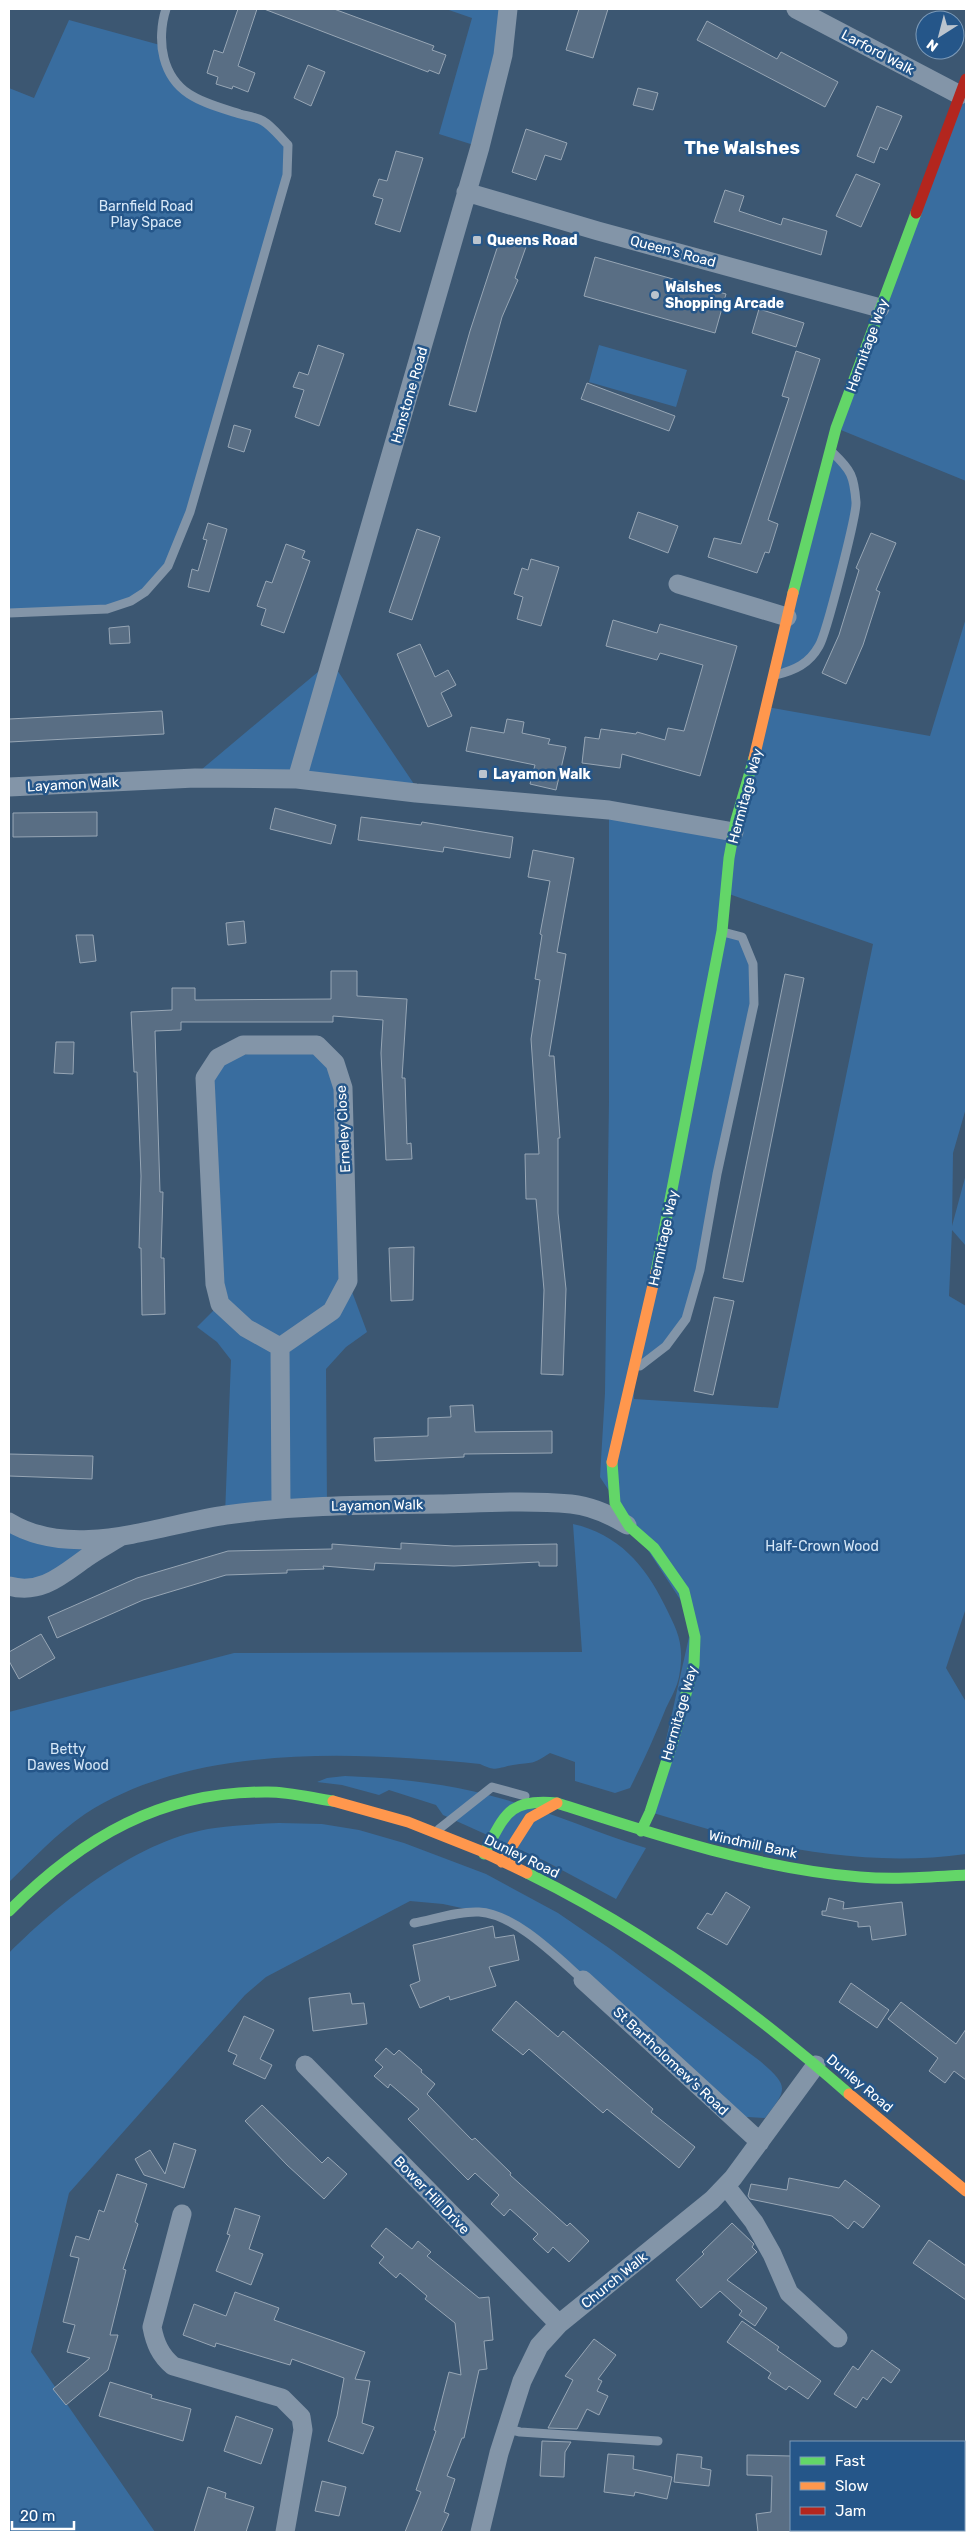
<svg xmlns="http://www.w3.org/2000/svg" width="975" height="2541" viewBox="0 0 975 2541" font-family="Rubik,sans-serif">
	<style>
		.green { fill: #396d9f; fill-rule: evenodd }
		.building { fill: #596e84; stroke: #97a6b5 }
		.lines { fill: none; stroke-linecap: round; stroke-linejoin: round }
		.lane { stroke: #8395a8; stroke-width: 9 }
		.street { stroke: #8395a8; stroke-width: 19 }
		.fast { stroke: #63d668; stroke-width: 11 }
		.slow { stroke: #ff974d; stroke-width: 11 }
		.jam { stroke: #b3261e; stroke-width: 11 }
		.poi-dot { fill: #bbc4ce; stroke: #255689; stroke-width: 2 }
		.labels { text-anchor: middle; stroke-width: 5; stroke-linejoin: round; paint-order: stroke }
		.street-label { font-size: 14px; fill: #fff; stroke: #255689 }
		.park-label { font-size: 14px; fill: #d6e7f7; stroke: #255689 }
		.poi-label { font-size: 14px; font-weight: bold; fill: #fff; stroke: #255689; text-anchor: start }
		.district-label { font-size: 19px; font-weight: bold; fill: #fff; stroke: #255689 }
	</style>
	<rect width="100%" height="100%" fill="#3c5772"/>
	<!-- green -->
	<path class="green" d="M 446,9 L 508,9 L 480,147 L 439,134 L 472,18 Z
		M 69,20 L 160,45 L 177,87 L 262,120 L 286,145 L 287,162 L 175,551 L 145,592 L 107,609 L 9,613 L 9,88 L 34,98 Z
		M 966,79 L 966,481 L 836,428 Z
		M 599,345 L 687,370 L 676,407 L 589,382 Z
		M 830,451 L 851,470 L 857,504 L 819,646 L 799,668 L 774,676 Z
		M 966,618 L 966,1108 L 953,1153 L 952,1226 L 966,1174 L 966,1246 L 952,1230 L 949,1296 L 966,1306 L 966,1608 L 946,1668 L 966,1702 L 966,1854 C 857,1869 753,1844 650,1812 L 693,1619 L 600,1477 L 605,1393 L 609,1101 L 609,813 L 734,831 L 767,707 L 930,736 ZM 729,894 L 873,944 L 778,1408 L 634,1399 L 633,1371 L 666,1346 L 686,1319 L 754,1004 L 753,964 L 742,937 L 722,931 Z
		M 331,661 L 416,787 L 195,775 Z
		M 317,1045 L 335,1063 L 348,1281 L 367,1332 L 346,1347 L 326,1369 L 327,1506 L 225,1515 L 231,1360 L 217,1342 L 197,1327 L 220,1304 L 205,1078 L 218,1058 Z
		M 9,1522 L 23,1530 L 123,1536 L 64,1575 L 9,1586 Z
		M 573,1524 C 618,1534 645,1565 664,1604 C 678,1632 685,1644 679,1677 C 677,1687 671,1698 666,1708 C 655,1736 643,1762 630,1788 L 615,1793 L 575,1781 L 575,1762 L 550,1753 C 532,1765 533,1762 513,1765 C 497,1768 497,1772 480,1764 C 356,1752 194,1743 85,1814 C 57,1833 33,1859 9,1882 L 9,1712 L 234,1653 L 582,1652 Z
		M 345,1776 C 398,1778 452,1784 503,1799 C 551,1812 598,1833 646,1848 L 616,1899 L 545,1861 L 443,1815 L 436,1805 L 389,1790 L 379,1795 L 342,1785 L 317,1782 L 327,1778 Z
		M 279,1823 L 322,1824 L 359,1830 L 404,1843 L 486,1874 L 558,1913 L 609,1948 L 760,2061 C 789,2086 788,2089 765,2118 L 732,2116 L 519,1925 L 480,1912 L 443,1904 L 410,1901 L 266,1977 L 245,1995 L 69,2193 L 31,2352 L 155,2532 L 9,2532 L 9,1953 C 61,1901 140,1838 215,1828 C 236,1825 258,1824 279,1823 Z"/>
	<!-- building -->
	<path class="building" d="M 238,9 L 257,9 L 238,66 L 255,73 L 248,92 L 233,86 L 232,89 L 216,84 L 218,77 L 207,73 L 214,50 L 223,53 Z
		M 264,9 L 334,9 L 434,46 L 432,50 L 446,55 L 439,74 L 429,70 L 428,72 Z
		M 579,9 L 608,9 L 593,58 L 566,50 Z
		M 707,21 L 777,59 L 781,52 L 838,82 L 825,107 L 697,40 Z
		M 308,65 L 325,72 L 311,106 L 294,98 Z
		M 638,88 L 658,93 L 653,110 L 633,105 Z
		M 877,106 L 902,116 L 887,150 L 880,147 L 874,163 L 857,156 Z
		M 526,129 L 567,143 L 561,160 L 545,155 L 536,180 L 512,172 Z
		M 396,151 L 423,158 L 400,232 L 375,224 L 383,199 L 373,196 L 379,179 L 387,181 Z
		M 856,174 L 880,184 L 861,227 L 836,216 Z
		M 725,190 L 744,196 L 739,211 L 781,225 L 783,218 L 827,231 L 821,255 L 714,222 Z
		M 501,236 L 527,244 L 515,278 L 518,280 L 502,317 L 476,412 L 449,405 L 470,331 Z
		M 595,257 L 726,294 L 715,333 L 584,296 Z
		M 759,309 L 804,323 L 796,347 L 752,333 Z
		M 318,345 L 344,354 L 319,426 L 295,417 L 304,390 L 293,387 L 299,372 L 308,375 Z
		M 796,351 L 820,359 L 768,520 L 778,524 L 769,553 L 765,552 L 757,573 L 708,557 L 714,538 L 741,544 L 789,398 L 782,396 Z
		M 587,383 L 675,416 L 669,431 L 581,399 Z
		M 234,425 L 251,430 L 244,452 L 228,447 Z
		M 638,512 L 678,526 L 668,553 L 629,538 Z
		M 208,523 L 227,529 L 209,592 L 188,587 L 192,569 L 198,571 L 207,540 L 203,539 Z
		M 417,529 L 440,537 L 412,620 L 389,612 Z
		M 871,533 L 896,543 L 876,590 L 880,592 L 863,645 L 846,684 L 822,673 L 839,635 L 859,570 L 856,568 Z
		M 286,544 L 305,551 L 302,558 L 310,561 L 284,633 L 261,625 L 266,609 L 257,606 L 266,581 L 272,583 Z
		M 531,559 L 559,567 L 541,626 L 517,619 L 523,597 L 514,594 L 522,568 L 528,570 Z
		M 613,620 L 657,633 L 660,624 L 737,646 L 700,776 L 622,754 L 620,768 L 582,763 L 585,737 L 599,739 L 601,729 L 636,734 L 637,732 L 665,740 L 668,728 L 684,731 L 703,665 L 660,653 L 657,660 L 606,646 Z
		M 129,626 L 130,643 L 110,644 L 109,628 Z
		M 420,644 L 435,677 L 448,670 L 456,685 L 441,693 L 452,716 L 428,727 L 397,654 Z
		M 162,711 L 164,734 L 9,742 L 9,719 Z
		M 507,719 L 524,722 L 522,733 L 550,739 L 548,744 L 566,747 L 556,790 L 530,784 L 535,765 L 466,751 L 471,727 L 504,733 Z
		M 275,808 L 336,825 L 331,844 L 270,829 Z
		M 97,812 L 97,836 L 13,837 L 13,813 Z
		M 361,817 L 421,825 L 422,822 L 513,837 L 510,858 L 444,847 L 443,852 L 358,840 Z
		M 533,850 L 574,858 L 557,952 L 566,954 L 549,1056 L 554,1056 L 560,1138 L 558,1138 L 558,1213 L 566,1289 L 563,1375 L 541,1374 L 544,1290 L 536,1199 L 526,1199 L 525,1154 L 539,1154 L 531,1039 L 540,980 L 535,979 L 542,935 L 540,934 L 550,881 L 528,877 Z
		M 244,921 L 246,943 L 228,945 L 226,923 Z
		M 76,935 L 93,935 L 96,961 L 80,963 Z
		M 331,971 L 357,971 L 357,996 L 407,999 L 402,1078 L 405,1078 L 407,1144 L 411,1143 L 412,1159 L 386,1160 L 381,1053 L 383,1020 L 333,1016 L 333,1022 L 181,1022 L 181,1030 L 155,1031 L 160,1192 L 163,1192 L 161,1258 L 164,1258 L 165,1314 L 142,1315 L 141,1248 L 139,1248 L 141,1176 L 137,1072 L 134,1072 L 131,1012 L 172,1010 L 172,988 L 195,988 L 195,1000 L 331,999 Z
		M 785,974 L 804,978 L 743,1282 L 723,1278 Z
		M 56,1042 L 74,1042 L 73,1074 L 54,1073 Z
		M 414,1247 L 413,1300 L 391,1301 L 389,1248 Z
		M 714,1297 L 734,1301 L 713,1395 L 694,1391 Z
		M 473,1405 L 475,1432 L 552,1431 L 552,1453 L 464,1454 L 464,1457 L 375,1461 L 374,1438 L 428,1436 L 428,1418 L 451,1417 L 450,1406 Z
		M 9,1454 L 93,1456 L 92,1479 L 9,1476 Z
		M 401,1543 L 454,1546 L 557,1544 L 557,1566 L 539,1566 L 539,1562 L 454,1566 L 375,1563 L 374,1570 L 323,1566 L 324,1569 L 287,1570 L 287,1573 L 226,1575 L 143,1600 L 57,1638 L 48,1617 L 137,1578 L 228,1551 L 332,1549 L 332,1544 L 401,1549 Z
		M 41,1634 L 55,1658 L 19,1679 L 9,1661 L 9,1652 Z
		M 726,1892 L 750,1907 L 727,1945 L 697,1928 L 707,1913 L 712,1915 Z
		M 829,1898 L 844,1902 L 843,1909 L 902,1902 L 906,1935 L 872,1940 L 870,1926 L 858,1927 L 858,1922 L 822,1915 L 822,1911 L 826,1911 Z
		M 493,1926 L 495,1938 L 514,1935 L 519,1960 L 489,1967 L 496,1986 L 450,2000 L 449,1996 L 420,2008 L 410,1985 L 420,1981 L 413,1945 Z
		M 851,1983 L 889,2010 L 877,2028 L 839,2002 Z
		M 350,1993 L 352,2004 L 364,2003 L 367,2024 L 313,2031 L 309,1998 Z
		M 516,2001 L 558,2037 L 563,2031 L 653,2109 L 651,2112 L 695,2147 L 679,2168 L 607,2109 L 603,2113 L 529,2049 L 523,2055 L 492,2030 Z
		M 901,2002 L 956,2044 L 966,2029 L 966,2080 L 954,2071 L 945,2083 L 929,2071 L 938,2058 L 888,2019 Z
		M 244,2016 L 274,2030 L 260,2059 L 272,2065 L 265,2079 L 233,2064 L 237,2055 L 228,2051 Z
		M 386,2048 L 394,2055 L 399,2050 L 422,2070 L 421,2072 L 435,2084 L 427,2094 L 472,2140 L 475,2138 L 511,2173 L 510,2175 L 567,2226 L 570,2223 L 589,2241 L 569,2262 L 553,2247 L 548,2253 L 533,2239 L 538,2234 L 510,2209 L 504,2216 L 491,2204 L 499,2195 L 475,2173 L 468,2180 L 408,2119 L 419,2109 L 390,2084 L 388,2088 L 374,2076 L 383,2067 L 375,2060 Z
		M 262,2105 L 322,2163 L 328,2157 L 347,2174 L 324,2199 L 287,2165 L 245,2121 Z
		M 174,2143 L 196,2150 L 184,2188 L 144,2175 L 135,2159 L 150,2150 L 165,2174 Z
		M 117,2174 L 147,2184 L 135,2222 L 138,2224 L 123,2269 L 126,2270 L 110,2335 L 118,2335 L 108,2370 L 66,2405 L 53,2389 L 90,2358 L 67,2352 L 75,2325 L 63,2322 L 79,2258 L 70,2256 L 76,2236 L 89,2240 L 99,2210 L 104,2212 Z
		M 789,2178 L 839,2188 L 845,2180 L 880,2206 L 863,2228 L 854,2221 L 848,2229 L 832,2216 L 750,2199 L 748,2196 L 751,2184 L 787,2190 Z
		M 235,2208 L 260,2216 L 249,2249 L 263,2254 L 251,2285 L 216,2271 L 230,2235 L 227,2234 Z
		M 732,2223 L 754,2244 L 752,2247 L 757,2252 L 727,2280 L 767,2308 L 755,2326 L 739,2315 L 742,2311 L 720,2291 L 701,2308 L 676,2280 L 704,2254 L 702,2252 Z
		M 386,2228 L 412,2249 L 418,2241 L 431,2252 L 427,2256 L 479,2298 L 489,2297 L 493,2340 L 484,2341 L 487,2369 L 479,2370 L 464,2438 L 462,2438 L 447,2476 L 455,2479 L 444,2512 L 449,2514 L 441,2532 L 405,2532 L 421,2492 L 416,2490 L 436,2431 L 434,2430 L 449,2372 L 461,2375 L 455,2323 L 425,2299 L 427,2296 L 400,2273 L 396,2278 L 379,2263 L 384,2257 L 371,2246 Z
		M 929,2240 L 966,2266 L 966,2300 L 913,2263 Z
		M 235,2292 L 279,2308 L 274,2320 L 365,2352 L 355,2379 L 370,2381 L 362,2423 L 374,2427 L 363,2454 L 328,2441 L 337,2416 L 344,2378 L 292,2359 L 290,2365 L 216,2343 L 215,2347 L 183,2335 L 194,2304 L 226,2316 Z
		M 742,2321 L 779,2347 L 777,2350 L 821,2381 L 808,2399 L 789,2386 L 786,2390 L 768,2378 L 771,2373 L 727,2342 Z
		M 594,2339 L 616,2355 L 598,2379 L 602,2381 L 597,2391 L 608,2396 L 599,2415 L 587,2409 L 577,2429 L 548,2428 L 573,2380 L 565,2376 Z
		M 872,2350 L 900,2370 L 891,2383 L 883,2377 L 867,2400 L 863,2397 L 856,2408 L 834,2394 L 853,2366 L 858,2370 Z
		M 110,2382 L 152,2395 L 151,2398 L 191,2409 L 183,2441 L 99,2416 Z
		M 236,2416 L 273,2429 L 261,2464 L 224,2451 Z
		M 542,2441 L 571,2442 L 565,2452 L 564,2477 L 540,2476 Z
		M 608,2454 L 634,2456 L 633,2469 L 672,2477 L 667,2499 L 635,2492 L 634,2496 L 604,2492 Z
		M 677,2454 L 702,2457 L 701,2468 L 711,2470 L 709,2486 L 674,2482 Z
		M 747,2455 L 791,2456 L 791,2532 L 758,2532 L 756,2514 L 771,2512 L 772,2476 L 747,2475 Z
		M 322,2481 L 346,2487 L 339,2516 L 315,2511 Z
		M 208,2487 L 226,2493 L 225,2498 L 254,2507 L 246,2532 L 194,2532 Z"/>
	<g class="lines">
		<!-- lane -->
		<path class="lane" d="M 9,613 L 107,609 L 131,601 L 145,592 L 168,566 L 190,512 L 287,175 L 288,145 C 280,137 272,126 263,121 C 256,117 247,116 240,114 C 206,103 174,97 164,58 C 160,43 161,24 166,9
			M 776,675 C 795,670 809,664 819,646 C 826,635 857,514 856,502 C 854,476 851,470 833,453
			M 640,1366 L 666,1346 L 686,1319 L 700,1270 L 717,1174 L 754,1004 L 753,964 L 742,937 L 723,932
			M 439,1829 L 492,1787 L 525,1796
			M 414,1923 C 435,1919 458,1911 479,1912 C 515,1914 557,1957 583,1980
			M 507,2429 L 520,2432 L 658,2441"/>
		<!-- street -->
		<path class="street" d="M 796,9 L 960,95
			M 466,192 L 598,231 L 880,308
			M 678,584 L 787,617
			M 297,779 L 480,147 L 503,55 L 508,9
			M 9,787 L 195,778 L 297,779 L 416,793 L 609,810 L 734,832
			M 280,1347 L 332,1311 L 348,1281 L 343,1088 L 335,1063 L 317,1045 L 243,1045 L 218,1058 L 205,1078 L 215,1284 L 220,1304 L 246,1328 L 280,1347 L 281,1509
			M 9,1522 C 73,1561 158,1525 226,1515 C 297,1505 367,1505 438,1504 C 482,1503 527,1500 571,1504 C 592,1506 609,1514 627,1525
			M 9,1586 C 41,1595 62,1575 86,1558 C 97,1550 109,1544 120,1537
			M 583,1980 L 760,2142
			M 305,2065 L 559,2324
			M 726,2186 L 754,2222 L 772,2254 L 789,2293 L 838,2338
			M 182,2214 L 152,2327 C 155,2343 160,2355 173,2366 L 282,2398 L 301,2417 L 303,2430 L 285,2532
			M 480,2532 L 499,2453 L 522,2381 L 539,2346 L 559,2324 L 712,2200 L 733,2178 L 816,2065"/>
		<!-- fast -->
		<path class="fast" d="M 793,593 L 836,428 L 916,213
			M 656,1272 L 722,931 L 729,858 L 736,820 L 754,758
			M 612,1462 L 615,1503 L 629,1526 L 654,1548 L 684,1591 L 695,1637 L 694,1665 L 673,1741 L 650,1812 L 641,1831
			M 484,1854 C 505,1815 508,1798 557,1803 C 656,1835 755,1868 860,1877 C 895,1880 931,1877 966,1875
			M 527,1873 C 644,1930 751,2008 849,2094
			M 9,1911 C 83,1837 161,1791 268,1792 C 290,1792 312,1798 333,1801"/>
		<!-- slow -->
		<path class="slow" d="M 754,758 L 793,593
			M 612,1462 L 656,1272
			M 333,1801 L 408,1822 L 481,1851 L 527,1873
			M 502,1862 L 530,1818 L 557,1803
			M 849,2094 L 966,2191"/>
		<!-- jam -->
		<path class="jam" d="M 916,213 L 966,79"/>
	</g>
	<!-- markers -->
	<g class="poi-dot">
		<rect x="472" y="235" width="10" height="10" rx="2.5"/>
		<circle cx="655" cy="295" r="5"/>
		<rect x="478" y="769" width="10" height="10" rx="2.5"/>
	</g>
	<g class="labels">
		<!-- street labels -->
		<g class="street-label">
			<text transform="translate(878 52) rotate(28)" y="5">Larford Walk</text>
			<text transform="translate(673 251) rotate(15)" y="5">Queen's Road</text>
			<text transform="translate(867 345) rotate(-70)" y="5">Hermitage Way</text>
			<text transform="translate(409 395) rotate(-74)" y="5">Hanstone Road</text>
			<text transform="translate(73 784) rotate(-3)" y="5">Layamon Walk</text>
			<text transform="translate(745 796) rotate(-75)" y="5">Hermitage Way</text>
			<text transform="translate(343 1129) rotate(-93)" y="5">Erneley Close</text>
			<text transform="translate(663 1238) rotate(-78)" y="5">Hermitage Way</text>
			<text transform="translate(377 1505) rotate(-1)" y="5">Layamon Walk</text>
			<text transform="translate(679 1713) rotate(-74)" y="5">Hermitage Way</text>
			<text transform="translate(753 1844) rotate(12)" y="5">Windmill Bank</text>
			<text transform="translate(522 1856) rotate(26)" y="5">Dunley Road</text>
			<text transform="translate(671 2061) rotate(43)" y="5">St Bartholomew's Road</text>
			<text transform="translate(860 2083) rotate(40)" y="5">Dunley Road</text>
			<text transform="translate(432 2195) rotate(46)" y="5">Bower Hill Drive</text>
			<text transform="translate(614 2280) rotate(-39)" y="5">Church Walk</text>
		</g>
		<!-- park labels -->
		<g class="park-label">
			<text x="146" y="211">Barnfield Road<tspan x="146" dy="16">Play Space</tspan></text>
			<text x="822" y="1551">Half-Crown Wood</text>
			<text x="68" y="1754">Betty<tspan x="68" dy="16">Dawes Wood</tspan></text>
		</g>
		<!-- poi labels -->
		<g class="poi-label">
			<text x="487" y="245">Queens Road</text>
			<text x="665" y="292">Walshes<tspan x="665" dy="16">Shopping Arcade</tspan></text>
			<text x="493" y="779">Layamon Walk</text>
		</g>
		<!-- district labels -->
		<g class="district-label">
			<text x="742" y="154">The Walshes</text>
		</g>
	</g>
	<!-- border -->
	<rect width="975" height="2541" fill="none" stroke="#ffffff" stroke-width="20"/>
	<!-- legend -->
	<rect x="790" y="2441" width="175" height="90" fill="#255689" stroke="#7c9ab8"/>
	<rect x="800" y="2457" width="25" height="8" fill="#63d668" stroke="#7c9ab8"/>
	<text x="835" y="2466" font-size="15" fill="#ffffff">Fast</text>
	<rect x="800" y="2482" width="25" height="8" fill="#ff974d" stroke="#7c9ab8"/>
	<text x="835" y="2491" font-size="15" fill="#ffffff">Slow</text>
	<rect x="800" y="2507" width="25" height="8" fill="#b3261e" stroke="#7c9ab8"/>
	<text x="835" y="2516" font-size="15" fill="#ffffff">Jam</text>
	<!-- north arrow -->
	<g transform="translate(940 35) rotate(216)"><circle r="24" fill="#255689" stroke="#7c9ab8"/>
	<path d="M0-4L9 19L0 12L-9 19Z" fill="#bbc4ce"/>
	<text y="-8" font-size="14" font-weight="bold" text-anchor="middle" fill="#ffffff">N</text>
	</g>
	<!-- scale -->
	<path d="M12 2521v8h62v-8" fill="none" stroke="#ffffff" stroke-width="2.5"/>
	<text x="20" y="2521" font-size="15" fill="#ffffff" stroke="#255689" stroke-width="4" paint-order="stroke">20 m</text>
</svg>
